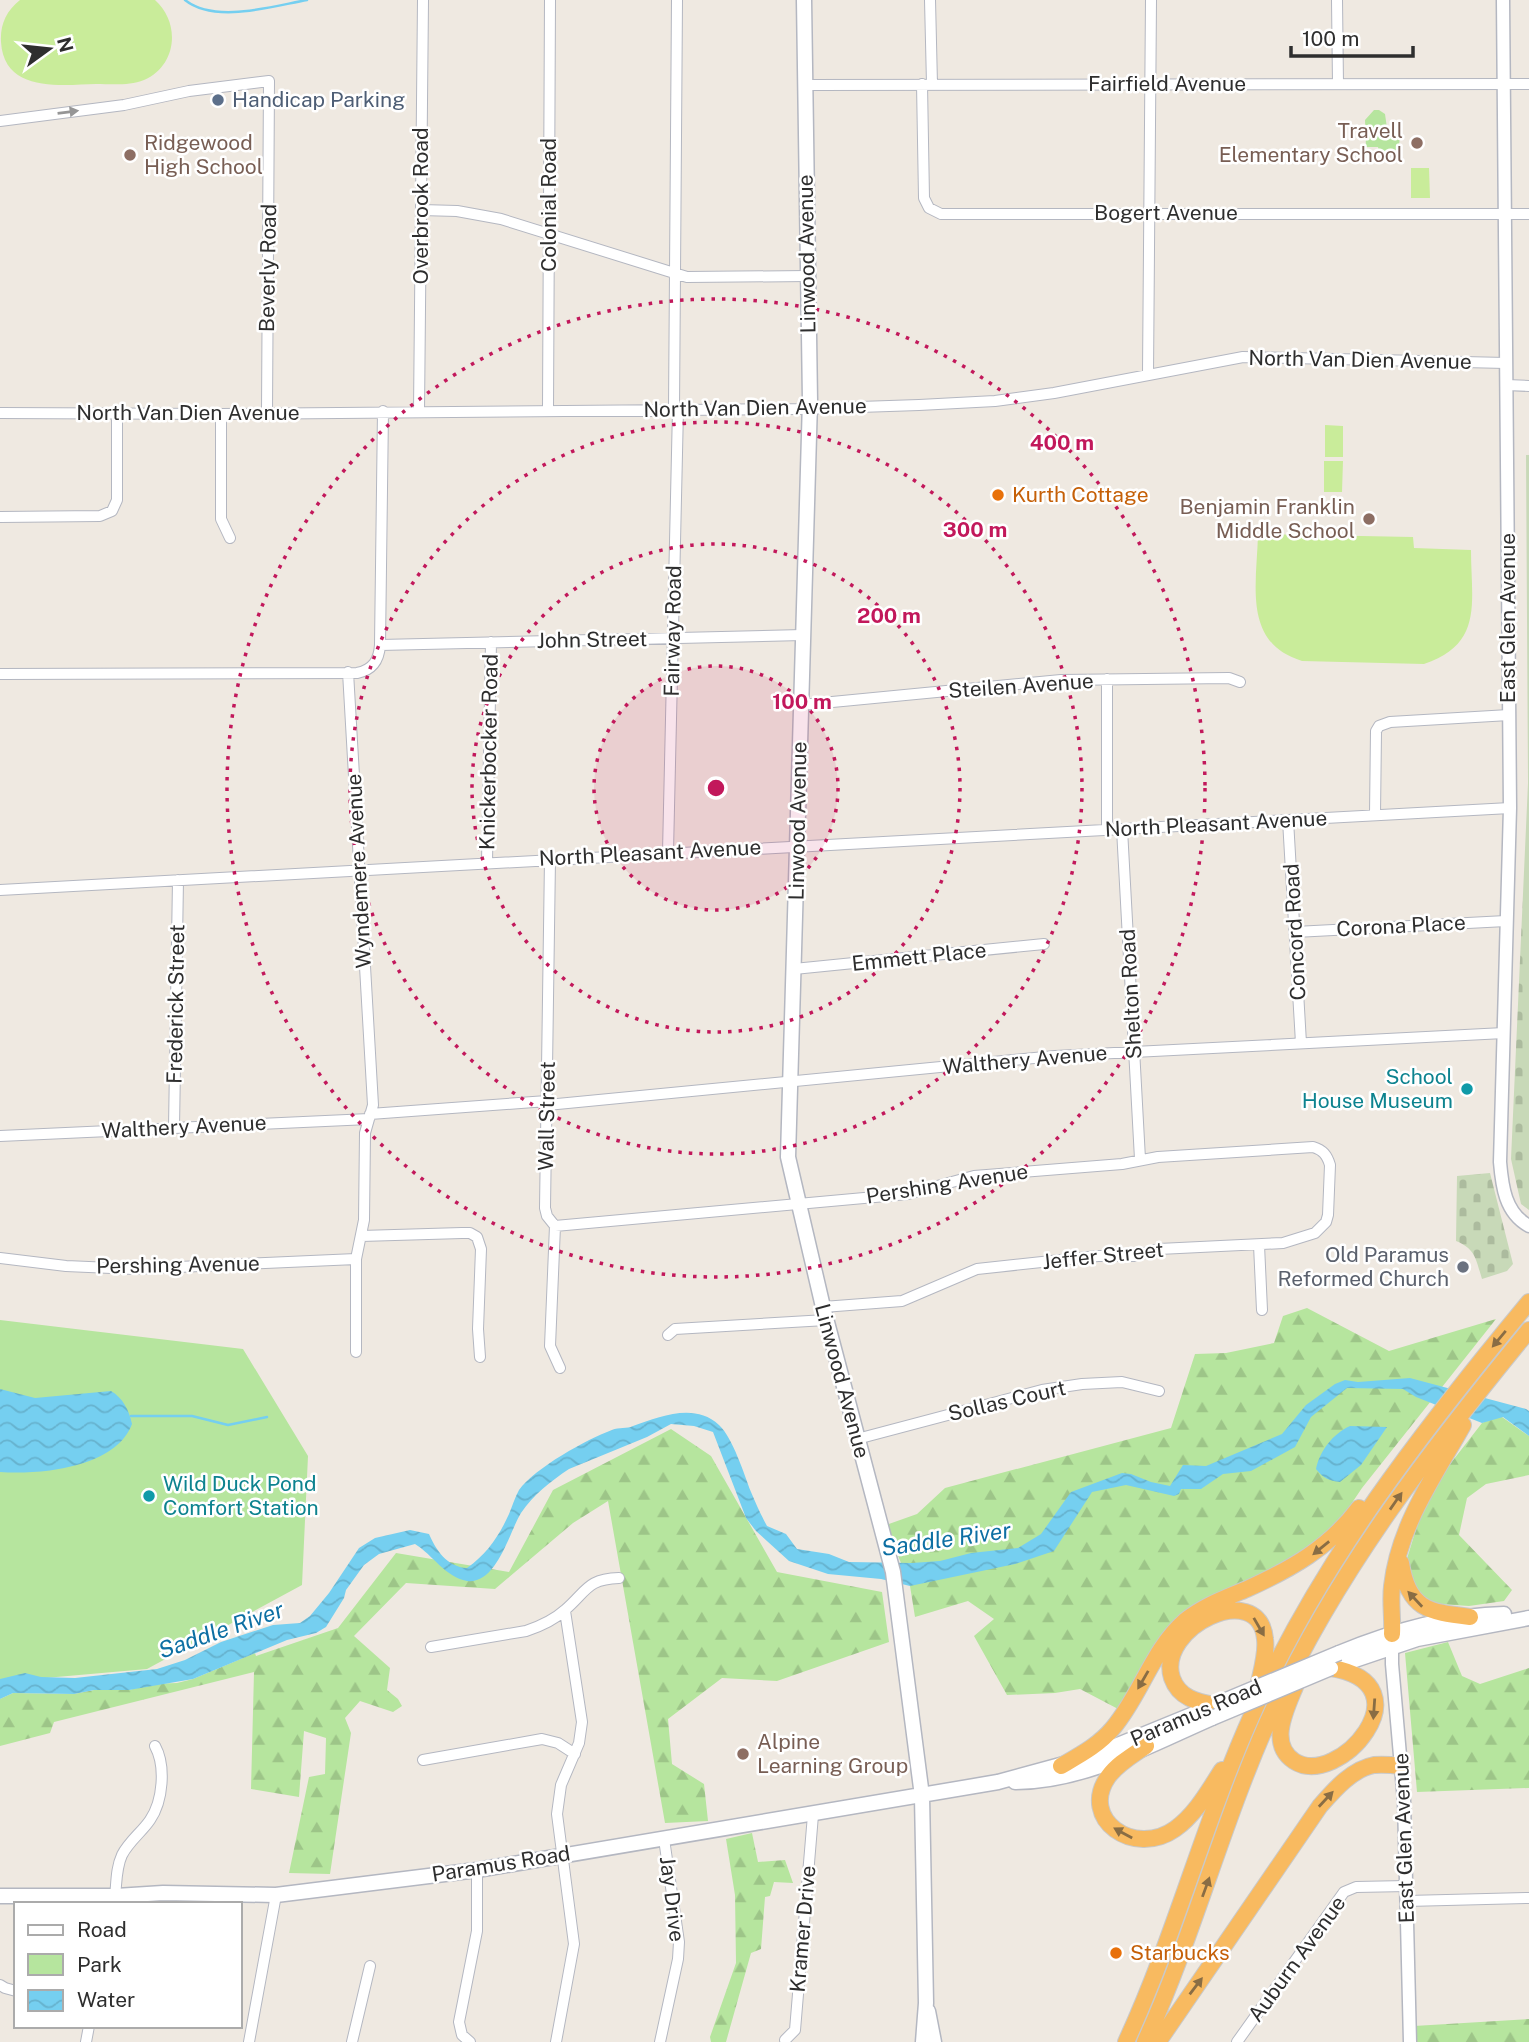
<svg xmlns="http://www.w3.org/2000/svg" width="1529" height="2042" viewBox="0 0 1529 2042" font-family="'Public Sans',sans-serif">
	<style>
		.forest { fill: url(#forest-firs) }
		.cemetery { fill: url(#cemetery-stones) }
		.park { fill: #b6e59e }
		.pitch { fill: #c9ec9a }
		.water { fill: url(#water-waves) }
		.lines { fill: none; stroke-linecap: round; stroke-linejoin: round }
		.stream { stroke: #75cff0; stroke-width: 2.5 }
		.minor-casing { stroke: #b4b7c1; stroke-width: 12 }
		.tertiary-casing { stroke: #b4b7c1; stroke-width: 15 }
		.secondary-casing { stroke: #b4b7c1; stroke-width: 17 }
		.trunk-casing { stroke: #c9c9c9; stroke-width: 18 }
		.minor { stroke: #fff; stroke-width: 10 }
		.tertiary { stroke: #fff; stroke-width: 12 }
		.secondary { stroke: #fff; stroke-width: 14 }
		.trunk { stroke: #f8ba60; stroke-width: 16 }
		.secondary-bridge-casing { stroke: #b4b7c1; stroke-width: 17; stroke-linecap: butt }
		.secondary-bridge { stroke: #fff; stroke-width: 14 }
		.oneway { fill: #969696 }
		.oneway2 { fill: #896d44 }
		.ring { fill: none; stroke: #c2185b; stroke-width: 3.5; stroke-dasharray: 3.5 7 }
		.service-dot { fill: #5c6f8a; stroke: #fff; stroke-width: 2.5 }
		.education-dot { fill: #8d6e63; stroke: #fff; stroke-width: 2.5 }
		.food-dot { fill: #e8710a; stroke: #fff; stroke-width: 2.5 }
		.culture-dot { fill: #0f9aa8; stroke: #fff; stroke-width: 2.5 }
		.worship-dot { fill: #6b7280; stroke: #fff; stroke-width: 2.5 }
		.labels { text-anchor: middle; stroke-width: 5; stroke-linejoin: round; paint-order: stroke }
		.street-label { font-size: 21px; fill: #2e2e2e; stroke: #fff }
		.service-label { font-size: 21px; fill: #4e5e75; stroke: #fff; text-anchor: start }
		.education-label { font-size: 21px; fill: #785e54; stroke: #fff; text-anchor: end }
		.food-label { font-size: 21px; fill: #c56008; stroke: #fff; text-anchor: start }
		.culture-label { font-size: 21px; fill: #0d838f; stroke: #fff; text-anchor: end }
		.worship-label { font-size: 21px; fill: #5b616d; stroke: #fff; text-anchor: end }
		.water-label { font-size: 23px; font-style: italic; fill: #0d6fa3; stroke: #fff }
		.centre { fill: #c2185b; stroke: #fff; stroke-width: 3.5 }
		.ring-label { font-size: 21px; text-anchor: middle; font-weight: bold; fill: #c2185b; stroke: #fff; stroke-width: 5; stroke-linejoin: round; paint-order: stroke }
	</style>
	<defs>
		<pattern id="forest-firs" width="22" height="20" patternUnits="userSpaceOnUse" patternTransform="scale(1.75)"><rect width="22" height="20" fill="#b6e59e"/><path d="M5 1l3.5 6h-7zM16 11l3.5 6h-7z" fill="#9dc588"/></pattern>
		<pattern id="cemetery-stones" width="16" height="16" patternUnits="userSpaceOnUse" patternTransform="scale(1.75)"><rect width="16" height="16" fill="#c8d9b8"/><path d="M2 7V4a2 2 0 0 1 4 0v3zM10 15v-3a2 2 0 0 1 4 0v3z" fill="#acbb9e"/></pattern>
		<pattern id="water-waves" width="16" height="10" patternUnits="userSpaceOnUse" patternTransform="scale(1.75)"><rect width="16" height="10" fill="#75cff0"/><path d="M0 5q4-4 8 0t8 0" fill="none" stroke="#66b2ce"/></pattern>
	</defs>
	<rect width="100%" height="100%" fill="#efe9e1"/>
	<!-- forest -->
	<path class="forest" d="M 1307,1308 L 1389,1351 L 1496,1319 L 1362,1488 L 1327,1540 L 1179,1619 L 1120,1710 L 1080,1689 L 1055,1693 L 1007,1695 L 974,1636 L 994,1619 L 968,1601 L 915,1617 L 910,1586 L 886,1525 L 917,1514 L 945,1488 L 1171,1428 L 1195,1354 L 1226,1353 L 1274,1343 L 1283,1316 Z
		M 1496,1417 L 1502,1417 L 1529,1436 L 1529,1475 L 1486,1484 L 1467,1498 L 1459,1535 L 1512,1590 L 1504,1601 L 1469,1606 L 1425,1603 L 1402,1575 L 1424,1503 L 1419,1504 L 1482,1423 Z
		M 671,1429 L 711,1456 L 777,1572 L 882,1592 L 889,1642 L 777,1681 L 722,1678 L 668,1719 L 672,1764 L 704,1784 L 708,1821 L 665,1823 L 608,1501 L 573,1523 L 495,1589 L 406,1583 L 354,1636 L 390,1668 L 387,1690 L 398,1699 L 402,1706 L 393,1712 L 360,1701 L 345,1718 L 351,1733 L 330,1874 L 289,1873 L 309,1777 L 325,1774 L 326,1738 L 304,1731 L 299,1797 L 251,1789 L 254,1672 L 54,1722 L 50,1733 L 0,1746 L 0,1699 L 13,1693 L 74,1694 L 94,1690 L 129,1690 L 152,1684 L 177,1683 L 193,1679 L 255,1653 L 256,1656 L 338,1628 L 396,1553 L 509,1572 L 553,1490 Z
		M 1448,1642 L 1462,1676 L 1480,1684 L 1529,1668 L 1529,1788 L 1417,1792 L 1405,1653 Z
		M 752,1833 L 758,1862 L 785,1860 L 793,1883 L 774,1882 L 770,1896 L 765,1897 L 761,1949 L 751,1953 L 726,2042 L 711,2042 L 710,2037 L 736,1963 L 735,1895 L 726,1839 Z
		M 1529,2019 L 1529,2042 L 1415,2042 L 1414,2026 Z"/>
	<!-- cemetery -->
	<path class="cemetery" d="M 1526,455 L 1529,455 L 1529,1210 L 1521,1204 L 1511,1159 L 1528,783 Z
		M 1490,1173 L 1513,1264 L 1507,1271 L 1482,1279 C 1476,1260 1476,1249 1456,1241 L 1457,1176 Z"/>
	<!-- park -->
	<path class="park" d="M 1374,110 L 1379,110 L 1385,114 L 1388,135 L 1400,138 L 1398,151 L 1379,152 L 1378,147 L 1366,147 L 1365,120 Z
		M 0,1320 L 243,1349 L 308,1456 L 302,1585 L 147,1669 L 0,1682 Z"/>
	<!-- pitch -->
	<path class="pitch" d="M 20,0 L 155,0 C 181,23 177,66 144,80 C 129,86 111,84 96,84 C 61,85 4,93 1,42 C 0,25 6,11 20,0 Z
		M 1411,168 L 1429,168 L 1430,198 L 1411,198 Z
		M 1325,425 L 1343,426 L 1343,457 L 1325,457 Z
		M 1324,461 L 1343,461 L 1342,492 L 1324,492 Z
		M 1258,534 L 1413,537 L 1414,548 L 1471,550 C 1471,602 1484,644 1424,664 L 1302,661 C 1242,643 1257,583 1258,534 Z"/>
	<!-- water -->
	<path class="water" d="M 1410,1378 L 1526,1409 L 1529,1411 L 1529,1436 L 1503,1417 L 1482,1423 L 1416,1397 L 1403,1389 L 1347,1388 L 1311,1417 L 1295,1447 L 1251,1471 L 1223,1474 L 1201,1489 L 1181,1489 L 1179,1494 L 1174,1496 L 1126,1485 L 1092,1492 L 1054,1551 L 1015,1564 L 910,1586 L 881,1579 L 828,1574 L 789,1561 L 756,1531 L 746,1518 L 713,1432 L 694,1426 L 671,1424 L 647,1437 L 569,1469 C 551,1481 533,1495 521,1513 C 510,1530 497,1585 467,1581 C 445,1577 433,1555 415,1544 L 379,1554 L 364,1565 L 346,1590 L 344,1598 L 326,1627 L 316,1633 L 287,1640 L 193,1679 L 129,1690 L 94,1690 L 74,1694 L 13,1693 L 0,1699 L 0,1679 L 25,1673 L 41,1677 L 75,1678 L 157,1669 L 185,1660 L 221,1642 L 273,1625 L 300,1623 L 310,1616 L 329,1593 L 359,1548 L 375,1538 L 410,1530 L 429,1534 C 436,1550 447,1567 467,1568 C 487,1554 499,1536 509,1514 C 512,1507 515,1497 519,1490 C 535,1468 587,1439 612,1430 C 619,1427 627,1429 633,1426 C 660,1417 694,1402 719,1425 C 733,1438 744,1474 751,1492 C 756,1504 761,1515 767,1526 L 786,1534 L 797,1549 L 829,1554 L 849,1562 L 912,1563 L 940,1561 L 971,1553 L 1018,1548 L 1041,1534 L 1071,1492 L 1122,1473 L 1131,1474 L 1151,1482 L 1170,1486 L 1183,1465 L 1206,1466 L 1282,1434 L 1306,1405 L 1335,1384 L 1345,1380 L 1358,1382 Z
		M 0,1389 L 35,1398 L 111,1391 C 123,1398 129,1410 132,1424 C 116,1468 39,1475 0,1472 Z
		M 1350,1426 L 1387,1427 L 1361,1465 L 1340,1482 C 1329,1481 1323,1478 1316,1469 C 1320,1450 1333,1434 1350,1426 Z"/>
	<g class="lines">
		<!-- stream -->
		<path class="stream" d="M 185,0 C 215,24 273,6 307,0
			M 131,1416 L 192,1416 L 228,1425 L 267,1417"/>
		<defs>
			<path id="minor" d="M 930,0 L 932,84
				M 1337,0 L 1338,84
				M 922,84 L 924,198 L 929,208 L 941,214 L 1529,214
				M 804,85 L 1529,84
				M 0,121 L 124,105 L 189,91 L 269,81 L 267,413
				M 421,210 L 457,211 L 501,219 L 687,277 L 808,276
				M 1148,374 L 1151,0
				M 1506,385 L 1529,386
				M 674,409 L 677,0
				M 548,410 L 550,0
				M 419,411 L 423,0
				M 0,413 L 221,414 L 800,409 L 919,405 L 995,401 L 1054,393 L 1243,357 L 1506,363
				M 221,414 L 221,519 L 230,538
				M 0,517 L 100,516 L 112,511 L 117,500 L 117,412
				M 380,645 L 803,635
				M 348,672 L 373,1105 L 365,1133 L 364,1220 L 356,1259 L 356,1352
				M 0,674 L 357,673 C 373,670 379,660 380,645 L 383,411
				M 801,705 L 1061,680 L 1229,678 L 1240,682
				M 1375,815 L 1376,731 L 1379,726 L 1390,722 L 1509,715
				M 1288,820 L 1301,1043
				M 1122,829 L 1140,1159
				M 1107,830 L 1107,679
				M 668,852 L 678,409
				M 550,859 L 545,1208 L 547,1216 L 555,1226 L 550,1346 L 560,1368
				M 487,862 L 491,642
				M 0,890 L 1510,808
				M 1295,932 L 1506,921
				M 794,969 L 1044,944
				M 547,1105 L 1055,1056 L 1504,1033
				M 370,1114 L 547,1101
				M 174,1128 L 178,880
				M 0,1136 L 369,1119
				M 555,1226 L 908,1194 L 974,1176 L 1122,1164 L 1158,1157 L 1313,1147 C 1323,1150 1327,1155 1330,1165 L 1328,1215 L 1326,1222 L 1315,1233 L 1283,1243 L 1159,1249 L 1134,1256 L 1098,1256 L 977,1269 L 902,1301 L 823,1307
				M 361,1236 L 462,1233 L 470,1233 L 477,1237 L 481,1249 L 478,1329 L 480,1357
				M 1259,1245 L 1262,1310
				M 0,1258 L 66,1266 L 134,1269 L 356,1259
				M 668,1335 L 675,1329 L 826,1320
				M 857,1439 L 1042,1390 L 1082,1384 L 1122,1382 L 1159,1391
				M 431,1647 L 526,1631 C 541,1626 554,1620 565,1610 C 587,1591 587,1579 619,1578
				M 423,1760 L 542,1739 L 558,1743 L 575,1754
				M 1407,1901 L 1529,1898
				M 114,1904 C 117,1887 115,1870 122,1855 C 129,1841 142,1832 150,1820 C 163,1801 166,1766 155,1746
				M 0,1985 L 5,1988 L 16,1991
				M 785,2040 L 795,2030 L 813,1815
				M 86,2042 L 89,2026
				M 249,2042 L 276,1895
				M 352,2042 L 370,1966
				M 470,2042 L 462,2035 L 459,2022 L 477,1931 L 477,1870
				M 556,2042 L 574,1944 L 557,1814 L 561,1785 L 579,1743 L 582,1722 L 565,1611
				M 660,2042 L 678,1959 L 679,1942 L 664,1839
				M 1237,2042 L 1344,1892 L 1356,1887 L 1407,1886"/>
			<path id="tertiary" d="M 1503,0 L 1510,808 L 1500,1162 C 1502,1186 1505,1213 1529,1226
				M 1392,1641 L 1392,1664 L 1404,1801 L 1410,2042"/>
			<path id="secondary" d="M 804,0 L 810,401 L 788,1157 L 823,1307 L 893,1572 L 922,1796 L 926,2003 L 923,2042
				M 1339,1653 C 1390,1632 1448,1615 1504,1614
				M 1331,1668 L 1417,1639 L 1529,1618
				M 1015,1782 C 1084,1782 1150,1745 1212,1718
				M 0,1896 L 116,1896 L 163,1893 L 276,1895 L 477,1870 L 998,1782 L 1086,1758 L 1218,1704
				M 928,2011 L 934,2042"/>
			<path id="trunk" d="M 1401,1563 C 1408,1609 1428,1612 1470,1617
				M 1392,1634 C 1393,1618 1390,1602 1392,1586 C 1399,1525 1434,1477 1463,1425
				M 1295,1687 C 1286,1709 1268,1744 1294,1761 C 1338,1790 1430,1684 1331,1668
				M 1215,1705 C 1197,1702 1179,1698 1172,1678 C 1156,1627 1259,1578 1265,1639 C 1267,1654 1261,1672 1258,1687
				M 1146,1746 C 1133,1755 1117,1764 1108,1777 C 1079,1819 1134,1858 1175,1829 C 1196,1814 1209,1790 1222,1770
				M 1061,1766 C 1080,1755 1099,1745 1113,1728 C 1141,1695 1152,1650 1185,1621 C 1203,1606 1226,1598 1247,1589 C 1291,1569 1329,1548 1359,1508
				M 1126,2042 C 1175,1936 1204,1822 1252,1715 C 1319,1563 1423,1430 1529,1302
				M 1145,2042 C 1195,1933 1224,1815 1275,1706 C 1339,1568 1433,1447 1529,1330
				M 1158,2042 L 1320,1806 C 1334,1790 1352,1769 1374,1765 C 1383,1764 1393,1765 1402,1766"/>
		</defs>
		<!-- minor casing -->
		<use href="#minor" class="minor-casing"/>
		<!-- tertiary casing -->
		<use href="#tertiary" class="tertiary-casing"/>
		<!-- secondary casing -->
		<use href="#secondary" class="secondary-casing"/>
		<!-- trunk casing -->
		<use href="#trunk" class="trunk-casing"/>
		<!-- minor -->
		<use href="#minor" class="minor"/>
		<!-- tertiary -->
		<use href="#tertiary" class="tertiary"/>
		<!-- secondary -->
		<use href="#secondary" class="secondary"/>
		<!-- trunk -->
		<use href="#trunk" class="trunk"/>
		<defs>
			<path id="secondary-bridge" d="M 1219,1703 L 1339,1653
				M 1212,1718 L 1331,1668"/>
		</defs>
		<!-- secondary-bridge casing -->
		<use href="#secondary-bridge" class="secondary-bridge-casing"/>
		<!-- secondary-bridge -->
		<use href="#secondary-bridge" class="secondary-bridge"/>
	</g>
	<!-- one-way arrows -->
	<defs><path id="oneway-solid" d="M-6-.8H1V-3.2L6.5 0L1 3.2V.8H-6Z" transform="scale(1.75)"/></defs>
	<use class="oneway" href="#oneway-solid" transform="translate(68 112) rotate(-7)"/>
	<g class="oneway2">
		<use href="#oneway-solid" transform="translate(1499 1339) rotate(130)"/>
		<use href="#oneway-solid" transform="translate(1396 1501) rotate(-55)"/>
		<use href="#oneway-solid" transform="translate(1321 1548) rotate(141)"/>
		<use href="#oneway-solid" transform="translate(1415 1599) rotate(-133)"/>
		<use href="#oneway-solid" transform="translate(1259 1627) rotate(60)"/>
		<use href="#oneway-solid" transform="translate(1143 1680) rotate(120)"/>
		<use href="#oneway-solid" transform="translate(1374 1709) rotate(94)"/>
		<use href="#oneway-solid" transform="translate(1326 1799) rotate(-47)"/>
		<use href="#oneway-solid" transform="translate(1123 1833) rotate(-151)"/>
		<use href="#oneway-solid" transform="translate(1206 1887) rotate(-70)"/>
		<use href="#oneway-solid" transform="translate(1196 1986) rotate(-53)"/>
	</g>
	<!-- distance rings -->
	<circle cx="716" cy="788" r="122" fill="#c2185b" fill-opacity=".12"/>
	<g class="ring">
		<circle cx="716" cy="788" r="122"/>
		<circle cx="716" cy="788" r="244"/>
		<circle cx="716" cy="788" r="366"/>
		<circle cx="716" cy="788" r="489"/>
	</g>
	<!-- markers -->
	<circle class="service-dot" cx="218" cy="100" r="7"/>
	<g class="education-dot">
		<circle cx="1417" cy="143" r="7"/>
		<circle cx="130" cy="155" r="7"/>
		<circle cx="1369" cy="519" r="7"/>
		<circle cx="743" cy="1754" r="7"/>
	</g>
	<g class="food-dot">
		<circle cx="998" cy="495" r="7"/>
		<circle cx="1116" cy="1953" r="7"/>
	</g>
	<g class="culture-dot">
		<circle cx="1467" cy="1089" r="7"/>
		<circle cx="149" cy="1496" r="7"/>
	</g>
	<circle class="worship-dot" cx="1463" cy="1267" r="7"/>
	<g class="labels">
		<!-- street labels -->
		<g class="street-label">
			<text x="1167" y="91">Fairfield Avenue</text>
			<text transform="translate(549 205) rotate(-90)" y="7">Colonial Road</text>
			<text transform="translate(421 206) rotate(-90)" y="7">Overbrook Road</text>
			<text x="1166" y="220">Bogert Avenue</text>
			<text transform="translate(807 254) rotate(-91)" y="7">Linwood Avenue</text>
			<text transform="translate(268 268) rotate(-89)" y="7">Beverly Road</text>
			<text transform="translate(1360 360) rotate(1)" y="7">North Van Dien Avenue</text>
			<text transform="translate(755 408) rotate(-1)" y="7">North Van Dien Avenue</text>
			<text x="188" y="420">North Van Dien Avenue</text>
			<text transform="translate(1508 618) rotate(-90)" y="7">East Glen Avenue</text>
			<text transform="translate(673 631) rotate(-89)" y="7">Fairway Road</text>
			<text transform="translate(592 640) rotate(-1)" y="7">John Street</text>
			<text transform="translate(1021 686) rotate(-4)" y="7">Steilen Avenue</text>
			<text transform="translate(489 752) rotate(-89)" y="7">Knickerbocker Road</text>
			<text transform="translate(798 821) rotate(-89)" y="7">Linwood Avenue</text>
			<text transform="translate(1216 824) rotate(-3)" y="7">North Pleasant Avenue</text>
			<text transform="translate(650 853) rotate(-3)" y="7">North Pleasant Avenue</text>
			<text transform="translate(359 871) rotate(-93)" y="7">Wyndemere Avenue</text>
			<text transform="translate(1401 926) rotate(-3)" y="7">Corona Place</text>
			<text transform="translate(1295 932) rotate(-93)" y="7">Concord Road</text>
			<text transform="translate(919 957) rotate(-6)" y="7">Emmett Place</text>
			<text transform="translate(1131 994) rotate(-93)" y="7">Shelton Road</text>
			<text transform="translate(176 1004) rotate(-89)" y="7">Frederick Street</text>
			<text transform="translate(1025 1060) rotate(-5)" y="7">Walthery Avenue</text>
			<text transform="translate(547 1116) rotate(-89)" y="7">Wall Street</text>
			<text transform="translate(184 1127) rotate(-3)" y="7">Walthery Avenue</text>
			<text transform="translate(947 1184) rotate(-9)" y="7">Pershing Avenue</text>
			<text transform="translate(1103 1256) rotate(-6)" y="7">Jeffer Street</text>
			<text transform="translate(178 1265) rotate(-1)" y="7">Pershing Avenue</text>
			<text transform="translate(842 1381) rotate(75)" y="7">Linwood Avenue</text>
			<text transform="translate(1007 1401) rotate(-13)" y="7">Sollas Court</text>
			<text transform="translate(1196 1713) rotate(-23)" y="7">Paramus Road</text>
			<text transform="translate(1404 1838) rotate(-92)" y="7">East Glen Avenue</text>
			<text transform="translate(501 1864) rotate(-9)" y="7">Paramus Road</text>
			<text transform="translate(672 1899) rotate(83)" y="7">Jay Drive</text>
			<text transform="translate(803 1929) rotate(-85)" y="7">Kramer Drive</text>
			<text transform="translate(1297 1959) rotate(-54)" y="7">Auburn Avenue</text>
		</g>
		<!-- service labels -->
		<g class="service-label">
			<text x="232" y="107">Handicap Parking</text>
		</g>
		<!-- education labels -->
		<g class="education-label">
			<text x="1403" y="138">Travell<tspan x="1403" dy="24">Elementary School</tspan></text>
			<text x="144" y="150" text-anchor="start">Ridgewood<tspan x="144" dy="24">High School</tspan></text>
			<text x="1355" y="514">Benjamin Franklin<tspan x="1355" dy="24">Middle School</tspan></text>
			<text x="757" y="1749" text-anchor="start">Alpine<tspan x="757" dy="24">Learning Group</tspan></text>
		</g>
		<!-- food labels -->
		<g class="food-label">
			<text x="1012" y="502">Kurth Cottage</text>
			<text x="1130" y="1960">Starbucks</text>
		</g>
		<!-- culture labels -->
		<g class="culture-label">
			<text x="1453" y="1084">School<tspan x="1453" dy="24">House Museum</tspan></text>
			<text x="163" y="1491" text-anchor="start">Wild Duck Pond<tspan x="163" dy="24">Comfort Station</tspan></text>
		</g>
		<!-- worship labels -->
		<g class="worship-label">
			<text x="1449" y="1262">Old Paramus<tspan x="1449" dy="24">Reformed Church</tspan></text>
		</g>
		<!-- water labels -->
		<g class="water-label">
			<text transform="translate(946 1539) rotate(-8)" y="8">Saddle River</text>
			<text transform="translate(221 1630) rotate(-19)" y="8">Saddle River</text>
		</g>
	</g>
	<circle cx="716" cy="788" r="10" class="centre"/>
	<g class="ring-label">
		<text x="1062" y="450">400 m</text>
		<text x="975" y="537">300 m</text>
		<text x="889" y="623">200 m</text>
		<text x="802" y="709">100 m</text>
	</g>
	<!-- legend -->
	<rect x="14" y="1902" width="228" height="126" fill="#ffffff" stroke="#ababab" stroke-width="2"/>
	<rect x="28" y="1925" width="35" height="10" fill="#ffffff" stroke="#ababab" stroke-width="2"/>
	<text x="77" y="1937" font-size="21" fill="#2e2e2e">Road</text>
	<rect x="28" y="1954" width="35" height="21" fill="#b6e59e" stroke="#ababab" stroke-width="2"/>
	<text x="77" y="1972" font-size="21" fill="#2e2e2e">Park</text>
	<rect x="28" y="1990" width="35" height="21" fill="url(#water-waves)" stroke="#ababab" stroke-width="2"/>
	<text x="77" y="2007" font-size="21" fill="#2e2e2e">Water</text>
	<!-- north arrow -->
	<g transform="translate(49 49) rotate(75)" stroke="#ffffff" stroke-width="5" paint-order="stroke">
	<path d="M0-5L12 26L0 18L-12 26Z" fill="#2e2e2e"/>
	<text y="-10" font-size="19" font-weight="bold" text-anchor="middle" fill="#2e2e2e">N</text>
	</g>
	<!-- scale -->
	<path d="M1291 46v10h122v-10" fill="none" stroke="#2e2e2e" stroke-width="3.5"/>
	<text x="1302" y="46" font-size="21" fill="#2e2e2e" stroke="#ffffff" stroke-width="5" paint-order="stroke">100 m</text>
</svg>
